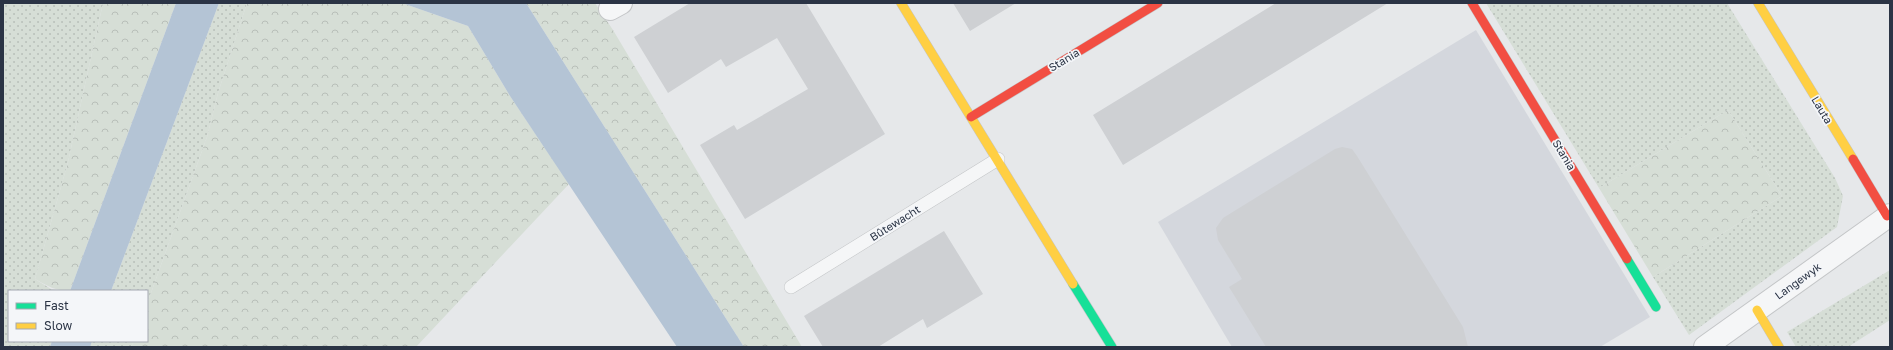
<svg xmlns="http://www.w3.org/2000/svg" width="1893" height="350" viewBox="0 0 1893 350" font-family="'Golos Text',sans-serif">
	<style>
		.built { fill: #d4d7dd }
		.grass { fill: url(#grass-dots) }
		.forest { fill: url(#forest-crowns) }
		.water { fill: #b4c4d5 }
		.building { fill: #ced0d3 }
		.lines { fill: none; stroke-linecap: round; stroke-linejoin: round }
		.lane-casing { stroke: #c4c6c8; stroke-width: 14 }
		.street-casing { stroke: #c4c6c8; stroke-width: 24 }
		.fast-casing { stroke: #c4c6c8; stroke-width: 10 }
		.slow-casing { stroke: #c4c6c8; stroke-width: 10 }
		.jam-casing { stroke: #c4c6c8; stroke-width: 10 }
		.lane { stroke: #f5f6f7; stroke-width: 13 }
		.street { stroke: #f5f6f7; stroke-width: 22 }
		.fast { stroke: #16e098; stroke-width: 9 }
		.slow { stroke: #ffcf43; stroke-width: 9 }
		.jam { stroke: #f24e42; stroke-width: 9 }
		.labels { text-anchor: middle; stroke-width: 3.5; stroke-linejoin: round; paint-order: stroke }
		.street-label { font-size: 11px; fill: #2b3445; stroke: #f4f6f9 }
	</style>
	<defs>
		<pattern id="grass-dots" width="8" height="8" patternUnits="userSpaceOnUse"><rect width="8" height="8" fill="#d6ded6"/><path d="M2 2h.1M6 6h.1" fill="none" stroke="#b8bfb9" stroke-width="1.8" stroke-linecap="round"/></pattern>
		<pattern id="forest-crowns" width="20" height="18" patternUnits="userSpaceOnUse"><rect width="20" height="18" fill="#d6ded6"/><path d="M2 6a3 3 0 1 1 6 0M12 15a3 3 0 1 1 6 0" fill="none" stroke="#b8bfb9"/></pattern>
	</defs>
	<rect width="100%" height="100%" fill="#e6e8ea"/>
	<!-- built -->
	<path class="built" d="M 1476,30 L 1650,317 L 1600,347 L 1232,347 L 1158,222 Z"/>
	<!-- grass -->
	<path class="grass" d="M 3,3 L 103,3 L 68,162 L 35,279 L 51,289 L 63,291 L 9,291 L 9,341 L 52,341 L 50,347 L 3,347 Z
		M 219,3 L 247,3 L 218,93 L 207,137 L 147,304 L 147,291 L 111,291 Z
		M 1486,3 L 1727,3 L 1835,178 L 1843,196 L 1837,227 L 1689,335 L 1653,277 L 1782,196 L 1728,110 L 1599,188 Z
		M 1890,270 L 1890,320 L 1848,347 L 1796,347 L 1787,332 Z
		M 92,341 L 134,341 L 131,347 L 90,347 Z"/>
	<!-- forest -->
	<path class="forest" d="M 103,3 L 176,3 L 70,291 C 56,291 47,286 35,279 L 68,162 Z
		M 247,3 L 402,3 L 468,26 L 510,96 L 569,184 L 416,347 L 131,347 L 134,341 L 147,341 L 147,304 L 207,137 L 218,93 Z
		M 526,3 L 595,3 L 613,30 L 802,347 L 744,347 Z
		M 1728,110 L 1782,196 L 1653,277 L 1599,188 Z"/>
	<!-- water -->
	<path class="water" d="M 176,3 L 219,3 L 111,291 L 70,291 Z
		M 402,3 L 526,3 L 744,347 L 677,347 L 510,96 L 468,26 Z
		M 52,341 L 92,341 L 90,347 L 50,347 Z"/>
	<!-- building -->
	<path class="building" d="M 690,3 L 806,3 L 885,134 L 745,219 L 700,145 L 734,125 L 737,130 L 808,89 L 777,38 L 726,67 L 721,59 L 668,93 L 634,37 Z
		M 953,3 L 1016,3 L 970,31 Z
		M 1276,3 L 1388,3 L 1123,165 L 1093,115 Z
		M 1342,147 L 1352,149 L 1357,156 L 1463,327 L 1468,347 L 1266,347 L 1229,287 L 1242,279 L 1218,240 L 1216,228 L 1223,218 L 1335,149 Z
		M 944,231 L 983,294 L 927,328 L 923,319 L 878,347 L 823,347 L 804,316 Z"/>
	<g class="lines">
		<defs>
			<path id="lane" d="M 791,287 L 998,159"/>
			<path id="street" d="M 610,9 L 621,3
				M 1705,347 L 1890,215"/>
			<path id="fast" d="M 1627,259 L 1656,307
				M 1073,284 L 1112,347"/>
			<path id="slow" d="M 901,3 L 1073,284
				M 1758,3 L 1853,159
				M 1757,310 L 1779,347"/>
			<path id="jam" d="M 1472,3 L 1627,259
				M 971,117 L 1158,3
				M 1853,159 L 1887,216"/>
		</defs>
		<!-- lane casing -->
		<use href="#lane" class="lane-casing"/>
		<!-- street casing -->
		<use href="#street" class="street-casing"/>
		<!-- fast casing -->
		<use href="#fast" class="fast-casing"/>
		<!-- slow casing -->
		<use href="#slow" class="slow-casing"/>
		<!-- jam casing -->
		<use href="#jam" class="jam-casing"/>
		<!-- lane -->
		<use href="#lane" class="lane"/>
		<!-- street -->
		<use href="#street" class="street"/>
		<!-- fast -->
		<use href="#fast" class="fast"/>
		<!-- slow -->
		<use href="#slow" class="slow"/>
		<!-- jam -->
		<use href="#jam" class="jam"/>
	</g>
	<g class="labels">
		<!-- street labels -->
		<g class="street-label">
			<text transform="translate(1064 60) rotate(-31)" y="4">Stania</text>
			<text transform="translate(1822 110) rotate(59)" y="4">Lauta</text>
			<text transform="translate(1564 155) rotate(59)" y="4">Stania</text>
			<text transform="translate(895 223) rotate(-32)" y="4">Bûtewacht</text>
			<text transform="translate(1798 281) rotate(-36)" y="4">Langewyk</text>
		</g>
	</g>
	<!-- border -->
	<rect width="1893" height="350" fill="none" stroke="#2b3445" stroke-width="8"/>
	<!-- legend -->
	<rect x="8" y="290" width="140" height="52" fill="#f4f6f9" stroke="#a4a8b1"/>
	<rect x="16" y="303" width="20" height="6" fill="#16e098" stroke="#a4a8b1"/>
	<text x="44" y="310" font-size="12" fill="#2b3445">Fast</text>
	<rect x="16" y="323" width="20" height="6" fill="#ffcf43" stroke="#a4a8b1"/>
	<text x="44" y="330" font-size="12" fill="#2b3445">Slow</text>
</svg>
